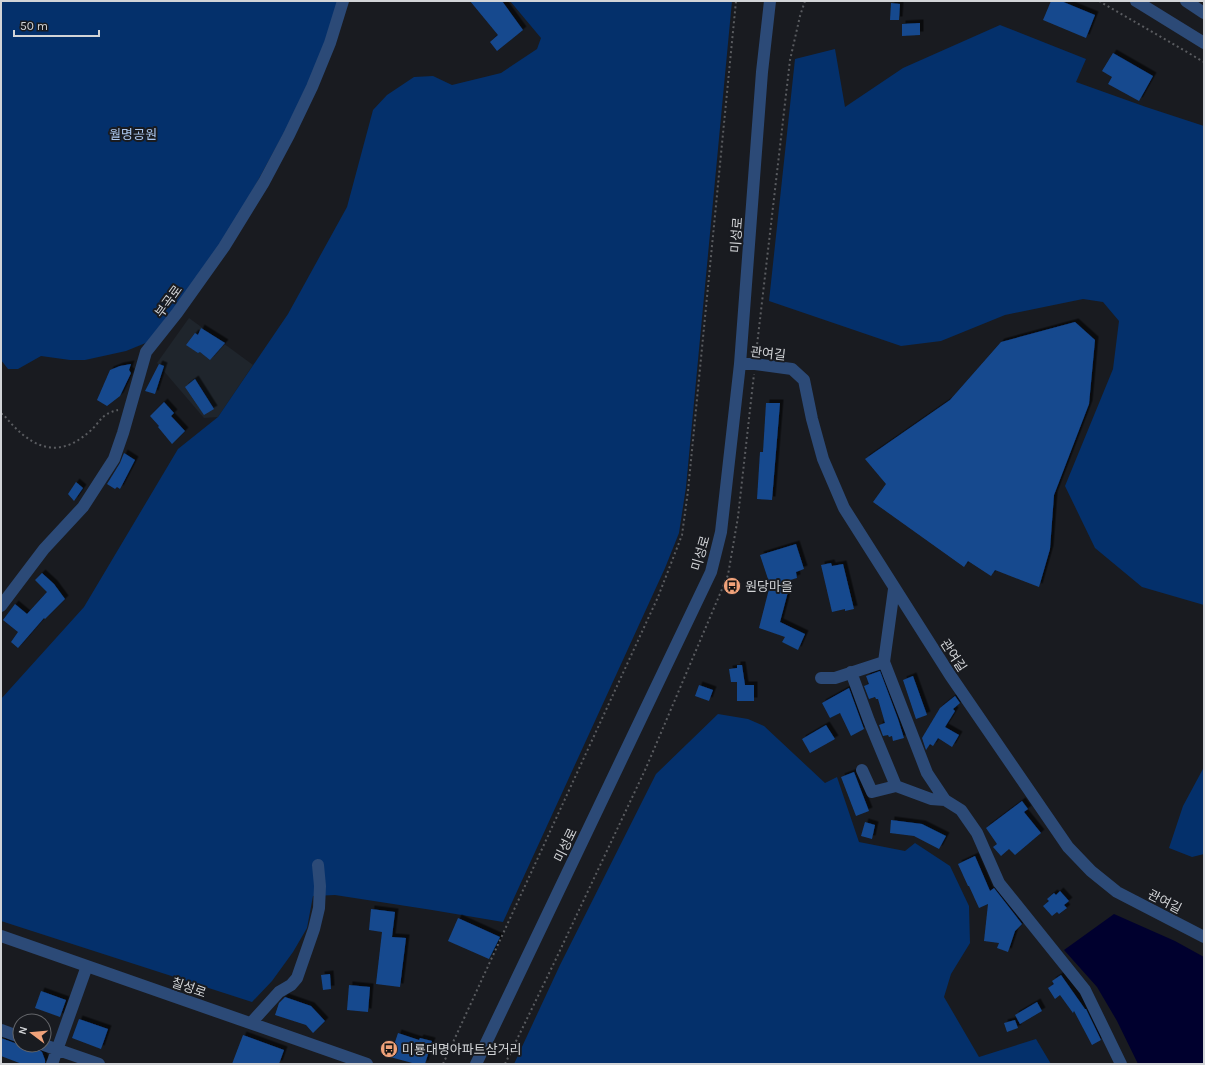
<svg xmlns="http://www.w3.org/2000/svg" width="1205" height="1065" viewBox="0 0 1205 1065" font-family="Karla,'Noto Sans KR',sans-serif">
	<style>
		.built { fill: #1f252c }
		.green { fill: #04306b }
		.water { fill: #00002e }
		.building { fill: #16488e; filter: url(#shadow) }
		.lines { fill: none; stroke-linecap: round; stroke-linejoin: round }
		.path { stroke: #5a5c60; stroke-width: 2; stroke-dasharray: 2 3; stroke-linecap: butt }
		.minor { stroke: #2c4a77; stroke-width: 12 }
		.labels { text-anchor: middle; stroke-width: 4; stroke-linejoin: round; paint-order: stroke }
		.park-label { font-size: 13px; fill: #acc7ee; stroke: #191b20 }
		.street-label { font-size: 13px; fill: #d2d4d7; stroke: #191b20 }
		.poi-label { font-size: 13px; fill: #d2d4d7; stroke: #191b20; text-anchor: start }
	</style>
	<defs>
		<filter id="shadow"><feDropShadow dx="3.5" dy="-3.5" stdDeviation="0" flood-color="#0009"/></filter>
	</defs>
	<rect width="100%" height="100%" fill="#191b20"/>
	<!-- built -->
	<path class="built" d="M 189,318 L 253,365 L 218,417 L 204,418 L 157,363 Z"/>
	<!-- green -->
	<path class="green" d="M 1,1 L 341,1 L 327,43 L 287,127 L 249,197 L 204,270 L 153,340 L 126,351 L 85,360 L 70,360 L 41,356 L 18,369 L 8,369 L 1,360 Z
		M 510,1 L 732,1 L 686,487 L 679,533 L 665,568 L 503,922 L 432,910 L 335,895 L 313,896 L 307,928 L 293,952 L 272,981 L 252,1002 L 1,921 L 1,699 L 84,607 L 178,449 L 218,417 L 288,314 L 347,207 L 373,110 L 387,95 L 414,77 L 433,76 L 452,85 L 501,73 L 537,49 L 541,38 Z
		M 1000,25 L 1086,59 L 1076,82 L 1146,107 L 1204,126 L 1204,605 L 1142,587 L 1095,548 L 1065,486 L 1113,369 L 1119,321 L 1103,302 L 1083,299 L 1005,315 L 941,341 L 901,346 L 769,301 L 795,59 L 835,49 L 845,107 L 903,68 Z
		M 718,714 L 748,719 L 764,726 L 825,783 L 837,777 L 859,842 L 905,851 L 915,843 L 950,866 L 969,906 L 970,943 L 951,974 L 944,997 L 979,1057 L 1036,1039 L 1051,1064 L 514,1064 L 560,965 L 656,774 Z
		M 1204,767 L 1204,854 L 1192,857 L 1169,848 L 1183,806 Z"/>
	<!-- water -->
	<path class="water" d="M 1114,914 L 1175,941 L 1204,957 L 1204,1064 L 1138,1064 L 1117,1021 L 1097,987 L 1064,950 Z"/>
	<!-- building -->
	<path class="building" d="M 470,1 L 502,1 L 523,30 L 497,51 L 490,42 L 498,35 Z
		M 1051,1 L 1061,1 L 1095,15 L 1086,38 L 1043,20 Z
		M 891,3 L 900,4 L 899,20 L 890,20 Z
		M 920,23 L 920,35 L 902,36 L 902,24 Z
		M 1113,53 L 1153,76 L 1139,101 L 1108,84 L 1112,77 L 1102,71 Z
		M 1075,322 L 1095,340 L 1089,404 L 1054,495 L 1050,549 L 1039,587 L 995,570 L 991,576 L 968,561 L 964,567 L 873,502 L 886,484 L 865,459 L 950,400 L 1001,342 Z
		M 201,328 L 225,343 L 210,360 L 200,352 L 198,353 L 186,345 L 195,333 L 198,335 Z
		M 131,364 L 129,370 L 131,373 L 120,396 L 107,406 L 97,400 L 110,370 L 120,366 Z
		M 159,364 L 164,366 L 155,394 L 145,391 Z
		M 195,379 L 214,409 L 204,415 L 185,387 Z
		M 164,402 L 174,413 L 171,416 L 185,431 L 172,444 L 158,427 L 159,426 L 150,416 Z
		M 766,403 L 780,403 L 772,500 L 757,499 L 760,452 L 763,452 Z
		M 124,453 L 135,460 L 120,489 L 117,487 L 115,489 L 107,484 L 120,463 Z
		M 76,482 L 83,488 L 74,501 L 68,494 Z
		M 796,544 L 804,569 L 796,572 L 797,578 L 787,581 L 789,588 L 780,622 L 805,634 L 798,650 L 782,642 L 785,637 L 759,628 L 770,585 L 760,555 Z
		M 831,563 L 832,566 L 843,564 L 854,609 L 845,611 L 845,609 L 832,612 L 821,565 Z
		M 42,573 L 54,584 L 65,599 L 45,619 L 44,618 L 18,648 L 11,642 L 18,632 L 3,620 L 15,604 L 27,614 L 47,592 L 35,580 Z
		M 737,665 L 742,665 L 745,685 L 754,685 L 754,701 L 737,701 L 737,682 L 731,682 L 729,669 L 737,668 Z
		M 880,671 L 898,719 L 904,738 L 893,741 L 892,736 L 889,737 L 888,735 L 883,736 L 879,725 L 885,723 L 878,699 L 876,699 L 875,697 L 869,699 L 864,686 L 869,684 L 866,676 Z
		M 913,676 L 927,715 L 916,719 L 903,680 Z
		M 699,685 L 713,690 L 709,701 L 695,696 Z
		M 849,688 L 864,729 L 851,736 L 840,713 L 830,718 L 822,703 Z
		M 955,696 L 960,703 L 953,709 L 955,711 L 945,727 L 959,735 L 952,747 L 938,738 L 933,746 L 930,744 L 926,750 L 922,738 L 940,708 Z
		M 826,725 L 835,739 L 810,753 L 802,739 Z
		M 854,772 L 869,811 L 856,816 L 841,777 Z
		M 1022,801 L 1028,809 L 1024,812 L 1041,833 L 1015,855 L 1009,849 L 1001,856 L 993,847 L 997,844 L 986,828 Z
		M 891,820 L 922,824 L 946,836 L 939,849 L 914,836 L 890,833 Z
		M 865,822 L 875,825 L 872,839 L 861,836 Z
		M 975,856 L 990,891 L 994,888 L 1022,924 L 1015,931 L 1008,952 L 997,948 L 999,943 L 984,941 L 988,904 L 979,908 L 969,886 L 968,886 L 958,864 Z
		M 1060,891 L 1069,901 L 1064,905 L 1067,908 L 1059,914 L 1057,912 L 1052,916 L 1043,906 L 1049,901 L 1047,899 L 1054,893 L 1056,895 Z
		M 371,909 L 395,912 L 392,937 L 406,938 L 400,987 L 376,984 L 382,932 L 369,930 Z
		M 458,918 L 500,937 L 489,959 L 448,941 Z
		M 330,974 L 331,989 L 323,990 L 321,975 Z
		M 1061,975 L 1085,1009 L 1086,1009 L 1101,1040 L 1092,1045 L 1074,1011 L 1073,1013 L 1060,995 L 1055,999 L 1048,988 L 1054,984 L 1052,981 Z
		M 349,985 L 370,987 L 368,1012 L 347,1010 Z
		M 41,991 L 66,1000 L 60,1017 L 35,1008 Z
		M 285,997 L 311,1006 L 325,1021 L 313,1033 L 306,1025 L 275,1015 L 279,1003 Z
		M 1037,1002 L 1042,1011 L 1020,1024 L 1015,1015 Z
		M 79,1019 L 108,1029 L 101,1049 L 72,1038 Z
		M 1015,1020 L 1018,1028 L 1007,1032 L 1004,1023 Z
		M 398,1033 L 419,1040 L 420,1038 L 432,1041 L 425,1064 L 416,1064 L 390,1057 Z
		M 243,1035 L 284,1050 L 279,1064 L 232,1064 Z
		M 1,1038 L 20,1045 L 31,1045 L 37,1047 L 39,1050 L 42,1052 L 45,1060 L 45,1064 L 22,1064 L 1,1056 Z"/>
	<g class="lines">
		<!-- path -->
		<path class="path" d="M 1099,1 L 1204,62
			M 756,354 L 790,60 L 800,16 L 805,1
			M 1,414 L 3,414 C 28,445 55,462 89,432 C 101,422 100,414 118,410
			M 443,1064 L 658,597 L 682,535 L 688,491 L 736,1
			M 505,1064 L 555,961 L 646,768 L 728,575 L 738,517 L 754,374"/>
		<!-- minor -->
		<path class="minor" d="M 1136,1 L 1204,43
			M 1186,1 L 1204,13
			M 740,364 L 755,364 L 792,369 L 804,380 L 812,419 L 823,459 L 844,508 L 950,675 L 1068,847 L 1091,871 L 1117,892 L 1204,937
			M 894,589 L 884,662 L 927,773 L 945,800 L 961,810 L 977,833 L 999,883 L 1085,990 L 1121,1064
			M 1,606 L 44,549 L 83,507 L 114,459 L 123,433 L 146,352 L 177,313 L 224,247 L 264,182 L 289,135 L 312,87 L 330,43 L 343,1
			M 851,672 L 869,721 L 896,786 L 931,799 L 945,800
			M 821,678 L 835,678 L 884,662
			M 862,770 L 872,792 L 896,786
			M 1,936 L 367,1064
			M 251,1023 L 279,992 L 291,985 L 297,978 L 314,929 L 319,908 L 320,886 L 318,865
			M 1,1030 L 20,1037
			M 44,1045 L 99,1064
			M 52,1064 L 87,966
			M 476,1064 L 711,572 L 721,532 L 740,364 L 762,72 L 770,1"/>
	</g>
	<!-- icons -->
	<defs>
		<symbol id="bus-disc" viewBox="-11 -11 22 22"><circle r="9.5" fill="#f0a27a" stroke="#191b20"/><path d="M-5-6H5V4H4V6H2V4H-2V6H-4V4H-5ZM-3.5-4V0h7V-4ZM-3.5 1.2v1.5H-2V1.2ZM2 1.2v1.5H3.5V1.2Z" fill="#111"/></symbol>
	</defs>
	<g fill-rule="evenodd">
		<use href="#bus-disc" x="722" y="576" width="20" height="20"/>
		<use href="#bus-disc" x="379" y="1039" width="20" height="20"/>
	</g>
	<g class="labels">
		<!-- park labels -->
		<g class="park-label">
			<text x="133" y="139">월명공원</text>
		</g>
		<!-- street labels -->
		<g class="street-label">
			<text transform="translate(736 235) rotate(-86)" y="5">미성로</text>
			<text transform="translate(168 301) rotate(-54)" y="5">부곡로</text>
			<text transform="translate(768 353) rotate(6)" y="5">관여길</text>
			<text transform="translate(700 553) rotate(-74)" y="5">미성로</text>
			<text transform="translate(954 655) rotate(57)" y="5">관여길</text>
			<text transform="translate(565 845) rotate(-64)" y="5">미성로</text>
			<text transform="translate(1165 901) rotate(27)" y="5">관여길</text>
			<text transform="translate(189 987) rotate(19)" y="5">칠성로</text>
		</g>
		<!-- poi labels -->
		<g class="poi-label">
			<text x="745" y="591">원당마을</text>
			<text x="402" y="1054">미룡대명아파트삼거리</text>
		</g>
	</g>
	<!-- border -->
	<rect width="1205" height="1065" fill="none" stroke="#d2d4d7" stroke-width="4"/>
	<!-- north arrow -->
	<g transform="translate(32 1033) rotate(286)"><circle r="19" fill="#191b20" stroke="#636569"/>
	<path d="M0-3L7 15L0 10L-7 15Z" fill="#f0a27a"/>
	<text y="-6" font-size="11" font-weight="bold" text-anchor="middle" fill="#d2d4d7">N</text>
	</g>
	<!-- scale -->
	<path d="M14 30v6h85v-6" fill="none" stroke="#d2d4d7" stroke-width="2"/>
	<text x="20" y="30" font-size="12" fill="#d2d4d7" stroke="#191b20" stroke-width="3" paint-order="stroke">50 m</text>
</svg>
